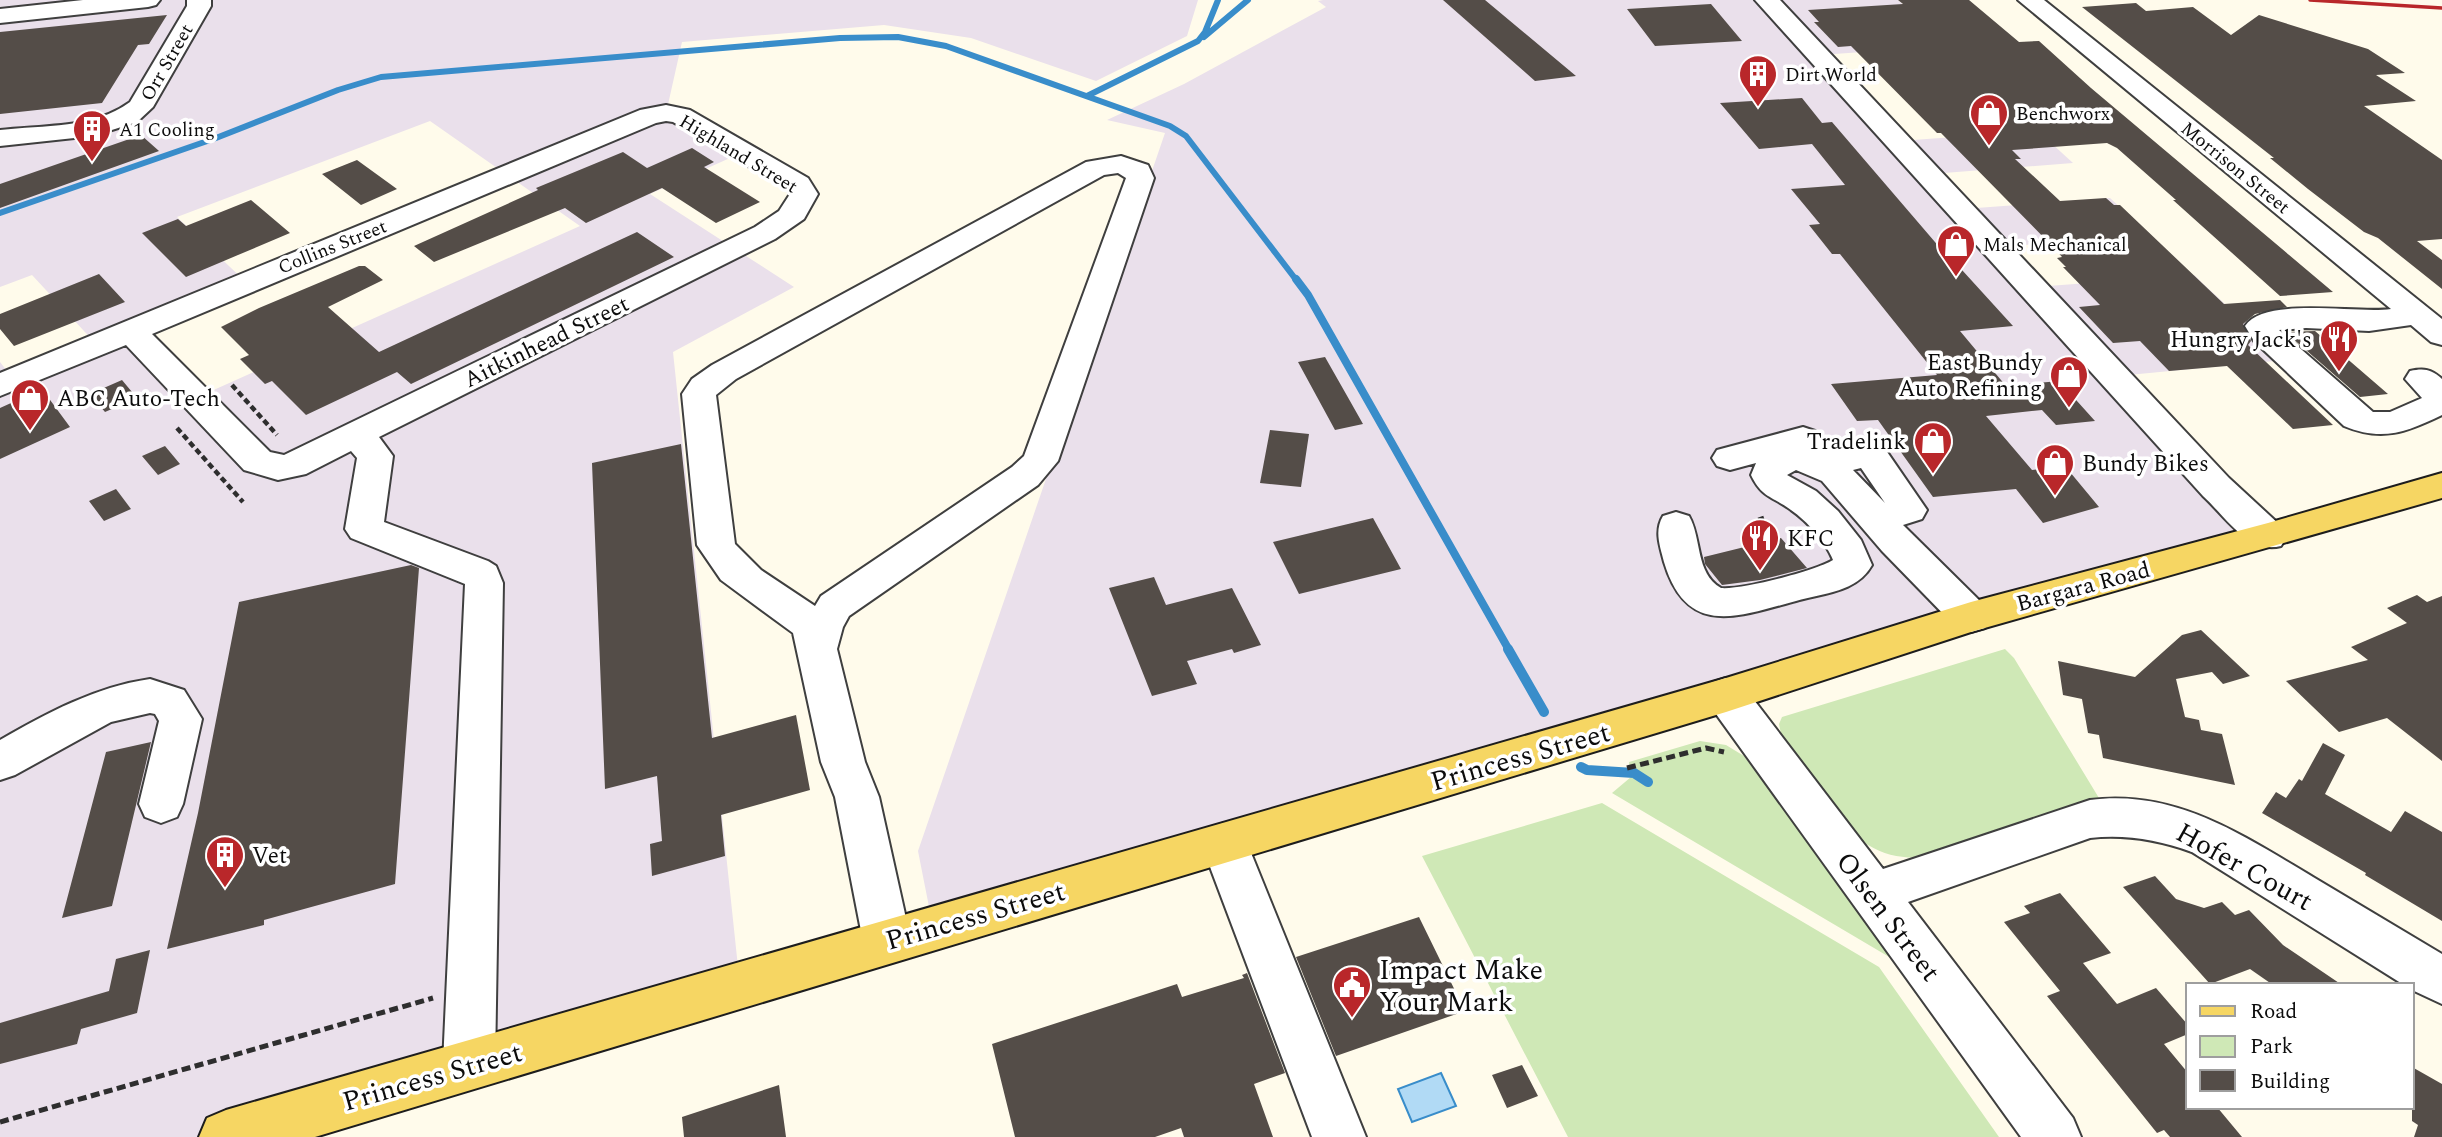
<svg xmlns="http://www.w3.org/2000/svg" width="2442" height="1137" viewBox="0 0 2442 1137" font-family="Spectral,serif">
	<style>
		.industrial { fill: #eae0eb; fill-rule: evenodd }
		.green { fill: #cfe8b6 }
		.water { fill: #b1daf5; stroke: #398dca; stroke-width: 2 }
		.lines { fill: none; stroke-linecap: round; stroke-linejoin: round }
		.stream-far2 { stroke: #398dca; stroke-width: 6 }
		.stream-far1 { stroke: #398dca; stroke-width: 8 }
		.stream { stroke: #398dca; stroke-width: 10 }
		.building { fill: #544d48 }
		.minor-casing { stroke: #3f3f3f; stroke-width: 4 }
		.major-casing { stroke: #1d1d1d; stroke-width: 4 }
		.path-far1 { stroke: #2e2e2e; stroke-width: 4.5; stroke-dasharray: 6 3.5; stroke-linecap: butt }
		.path { stroke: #2e2e2e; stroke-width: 5; stroke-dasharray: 9 4.5; stroke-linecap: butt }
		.minor { fill: #fff; fill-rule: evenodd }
		.major { fill: #f6d663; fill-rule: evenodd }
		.rail { stroke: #b9272a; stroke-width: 3.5 }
		.labels { text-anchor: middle; stroke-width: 7; stroke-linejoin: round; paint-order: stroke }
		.far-street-label { font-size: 19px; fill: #0c0c0c; stroke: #fff }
		.far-poi-label { font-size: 19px; fill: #0c0c0c; stroke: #fff; text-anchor: start }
		.poi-label { font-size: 23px; fill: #0c0c0c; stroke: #fff; text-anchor: start }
		.street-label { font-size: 23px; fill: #0c0c0c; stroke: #fff }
		.near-street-label { font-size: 28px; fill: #0c0c0c; stroke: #fff }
		.near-poi-label { font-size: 28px; fill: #0c0c0c; stroke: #fff; text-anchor: start }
	</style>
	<rect width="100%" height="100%" fill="#fffbeb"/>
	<!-- industrial -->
	<path class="industrial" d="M 0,0 L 1198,0 L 1187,36 L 1096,81 L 971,38 L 884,25 L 682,42 L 667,109 L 741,153 L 650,194 L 794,287 L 673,352 L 740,986 L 233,1137 L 0,1137 L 0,362 L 14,380 L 97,345 L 32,275 L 0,287 ZM 430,121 L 580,226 L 198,397 L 134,330 L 247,283 L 177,217 Z
		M 1323,0 L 1898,0 L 1948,46 L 1820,55 L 1899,141 L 2038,131 L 2073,163 L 1931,174 L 1963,209 L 2110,198 L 2150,235 L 1998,247 L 2035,287 L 2194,275 L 2285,360 L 2118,376 L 2272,537 L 932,922 L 918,851 L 1165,133 L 1107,120 L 1184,84 L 1326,7 L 1318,1 Z"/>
	<!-- green -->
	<path class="green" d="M 2005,649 L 2014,658 L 2102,803 L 1926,857 C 1905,859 1886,856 1868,845 C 1849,833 1793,756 1781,734 L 1779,724 L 1782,717 Z
		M 1700,741 L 1726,745 L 1744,756 L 1896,961 L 1612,793 L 1631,777 L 1629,762 Z
		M 1602,803 L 1879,967 L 1999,1137 L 1568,1137 L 1422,856 Z"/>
	<!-- water -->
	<path class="water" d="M 1441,1073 L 1456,1106 L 1412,1122 L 1398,1089 Z"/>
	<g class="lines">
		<!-- stream-far2 -->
		<path class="stream-far2" d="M 1204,37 L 1248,0
			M 1087,96 L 1198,41 L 1205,32 L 1218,0
			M 0,213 L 216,138 L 338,90 L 381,77 L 840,38 L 898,37 L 946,46 L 1170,126 L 1186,136 L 1297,281"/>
		<!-- stream-far1 -->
		<path class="stream-far1" d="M 1296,279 L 1308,295 L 1509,650"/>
		<!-- stream -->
		<path class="stream" d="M 1508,649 L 1544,712
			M 1581,767 L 1587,770 L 1634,773 L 1648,782"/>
	</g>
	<!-- building -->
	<path class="building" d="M 1443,0 L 1485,0 L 1576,76 L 1535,81 Z
		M 1898,0 L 1969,0 L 2019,42 L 2039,41 L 2091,88 L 2333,292 L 2280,296 L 2173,200 L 2176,200 L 2117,148 L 2107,143 L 2012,150 L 2021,159 L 2015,159 L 2060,201 L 2106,198 L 2114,205 L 2120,205 L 2224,304 L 2280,300 L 2287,307 L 2255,314 L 2243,324 L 2251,341 L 2248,345 L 2333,425 L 2293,429 L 2227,366 L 2169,371 L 2140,341 L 2113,343 L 2079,307 L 2100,305 L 2063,267 L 2066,267 L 2057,258 L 2062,257 L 2056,250 L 1941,133 L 1937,133 L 1851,46 L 1838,47 L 1814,22 L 1819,22 L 1808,10 L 1903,4 Z
		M 2136,3 L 2146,11 L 2193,7 L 2231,35 L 2259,15 L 2368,49 L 2405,73 L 2376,75 L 2416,101 L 2364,106 L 2442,160 L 2442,239 L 2417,241 L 2442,260 L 2442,289 L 2378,238 L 2364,232 L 2308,189 L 2270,158 L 2274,158 L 2082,7 Z
		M 1711,4 L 1742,41 L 1655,46 L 1627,9 Z
		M 167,15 L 149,44 L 138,45 L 102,103 L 0,114 L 0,32 Z
		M 1802,98 L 1822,123 L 1832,122 L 1959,270 L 1962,270 L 2013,326 L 1960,331 L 2006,386 L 2059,381 L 2095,421 L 2056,425 L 2042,410 L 1986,416 L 2032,470 L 2065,466 L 2099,507 L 2043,523 L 2016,489 L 1933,497 L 1878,420 L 1857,421 L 1831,384 L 1937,375 L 1840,254 L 1832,254 L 1809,225 L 1820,224 L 1791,189 L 1845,185 L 1812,144 L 1759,149 L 1720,103 Z
		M 141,135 L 159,151 L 0,208 L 0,184 Z
		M 692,148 L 714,162 L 704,167 L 760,202 L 716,223 L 662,188 L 586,223 L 565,208 L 434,262 L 414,246 L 538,190 L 536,188 L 623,152 L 647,168 Z
		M 357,160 L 397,189 L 361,205 L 322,174 Z
		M 251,200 L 290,233 L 186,277 L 142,233 L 178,219 L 186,226 Z
		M 637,232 L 674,257 L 411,384 L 397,372 L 306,415 L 272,381 L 265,384 L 240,359 L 249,355 L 221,327 L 259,308 L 359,266 L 365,266 L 383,280 L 328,307 L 379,352 Z
		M 99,274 L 125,302 L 14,346 L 0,329 L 0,314 Z
		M 2315,331 L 2388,394 L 2360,397 L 2285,332 Z
		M 1325,357 L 1350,401 L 1363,424 L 1335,430 L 1298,362 Z
		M 122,380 L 137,398 L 105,412 L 90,394 Z
		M 42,389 L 70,427 L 0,459 L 0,408 Z
		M 1270,430 L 1309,434 L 1301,487 L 1260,483 Z
		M 681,444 L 712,738 L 796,715 L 810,790 L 721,815 L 725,856 L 652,876 L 650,844 L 662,841 L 657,776 L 605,789 L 592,463 Z
		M 165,446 L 180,464 L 158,475 L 142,456 Z
		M 116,489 L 131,509 L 104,521 L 89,501 Z
		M 1373,518 L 1401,569 L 1299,594 L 1273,542 Z
		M 1781,538 L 1807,568 L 1760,580 L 1722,585 L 1705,564 L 1704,557 Z
		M 411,565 L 419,568 L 395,884 L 264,920 L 264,925 L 167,949 L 198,813 L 239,602 Z
		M 1154,577 L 1166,605 L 1232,588 L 1261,645 L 1234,653 L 1232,649 L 1187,661 L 1197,684 L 1152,696 L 1109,588 Z
		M 2417,595 L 2427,602 L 2442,596 L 2442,761 L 2387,718 L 2339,732 L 2286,681 L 2368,660 L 2351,647 L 2407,623 L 2387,608 Z
		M 2201,630 L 2250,676 L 2223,684 L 2212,672 L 2176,679 L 2185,717 L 2199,720 L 2201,730 L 2222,734 L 2235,785 L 2103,758 L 2099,735 L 2088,733 L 2082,699 L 2063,695 L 2058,661 L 2135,677 L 2182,635 Z
		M 151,742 L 112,906 L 62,918 L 106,752 Z
		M 2323,743 L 2345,755 L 2325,794 L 2391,832 L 2405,811 L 2442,832 L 2442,921 L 2365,875 L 2366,873 L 2262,813 L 2276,792 L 2286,798 L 2299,779 L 2302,781 Z
		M 2155,876 L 2176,899 L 2204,908 L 2222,902 L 2235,915 L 2249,910 L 2283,945 L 2342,985 L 2273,985 L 2250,969 L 2210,984 L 2123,887 Z
		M 2060,893 L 2111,953 L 2083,963 L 2117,1004 L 2156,988 L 2188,1025 L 2188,1034 L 2164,1044 L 2188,1073 L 2188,1107 L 2217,1107 L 2242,1137 L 2170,1137 L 2164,1130 L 2157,1133 L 2047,996 L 2060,991 L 2004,922 L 2030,913 L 2024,906 Z
		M 1419,917 L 1465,1011 L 1336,1056 L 1296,957 Z
		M 150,950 L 137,1013 L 81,1029 L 77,1044 L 0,1064 L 0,1023 L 109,991 L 116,959 Z
		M 1247,973 L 1285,1073 L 1254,1084 L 1273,1137 L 1184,1137 L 1181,1128 L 1155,1137 L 1015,1137 L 992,1044 L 1177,984 L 1182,997 L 1244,978 L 1242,975 Z
		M 1522,1065 L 1538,1096 L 1507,1108 L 1492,1075 Z
		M 2412,1067 L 2442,1084 L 2442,1137 L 2414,1137 L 2418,1125 L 2412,1121 Z
		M 779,1085 L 786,1137 L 684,1137 L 682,1117 Z"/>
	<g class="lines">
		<defs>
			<path id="minor" d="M 83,0 L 160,0 L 156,5 L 148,7 L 0,23 L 0,9 Z
				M 187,0 L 211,0 L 211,6 L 153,107 L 137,122 L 93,136 L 0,146 L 0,130 C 44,125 93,129 130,102 L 187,6 Z
				M 1755,0 L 1780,0 L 2229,478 L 2281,526 L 2287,536 L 2281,546 C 2249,555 2225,516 2203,496 Z
				M 2018,0 L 2044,0 L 2442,319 L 2442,345 L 2431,342 L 2411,325 L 2369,331 L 2306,328 L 2279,330 L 2373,412 L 2390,412 L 2422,398 L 2405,379 L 2410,371 C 2424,368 2431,369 2442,379 L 2442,415 C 2407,432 2382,442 2344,426 L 2254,341 L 2245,326 C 2265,296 2356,314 2391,309 Z
				M 666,105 L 690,110 L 808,178 L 818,194 L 804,219 L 775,239 L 379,437 L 393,456 L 384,522 L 488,561 L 496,566 L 503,583 L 495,1064 L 487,1082 L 469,1089 L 451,1082 L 443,1064 L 465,584 L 351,538 L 345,529 L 357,458 L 351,451 L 306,474 L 278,480 L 244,470 L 126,345 L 0,396 L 0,373 L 640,110 ZM 666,121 L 673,122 L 787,189 L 790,194 L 779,211 L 755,227 L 284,455 L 270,452 L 152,334 L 656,123 Z
				M 1121,156 L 1148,165 L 1154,178 L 1058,461 L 1038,485 L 849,616 L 843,627 L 837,649 L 865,762 L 879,797 L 911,941 L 904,957 L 887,963 L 870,957 L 863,941 L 835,797 L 821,762 L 793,633 L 721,580 L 697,545 L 682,394 L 692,379 L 712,365 L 1086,162 ZM 1118,173 L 1126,178 L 1024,456 L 1012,467 L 821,596 L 815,606 L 761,570 L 735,544 L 716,395 L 736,379 L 1104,175 Z
				M 1803,427 L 1815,431 L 1834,450 L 1870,442 L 1883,446 L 1927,510 L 1922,519 L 1903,525 L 1985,606 L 1991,617 L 1985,628 L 1971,632 L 1957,628 L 1882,551 L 1822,481 L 1796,470 L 1787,475 L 1816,491 L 1838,511 L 1861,540 L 1872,565 C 1857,592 1824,593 1796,601 C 1739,616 1687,639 1664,562 C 1660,546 1654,531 1663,516 L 1676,512 L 1689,516 C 1702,538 1695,573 1721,588 C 1741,590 1815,571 1833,560 C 1826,542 1807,521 1791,510 C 1772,496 1762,498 1751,475 L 1756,463 L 1730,470 L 1717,466 L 1712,458 L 1717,450 ZM 1861,468 L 1885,503 L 1853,470 Z
				M 1726,678 L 1741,683 L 1883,869 L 2090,800 C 2176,789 2242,835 2313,877 C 2356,903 2399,928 2442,954 L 2442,1004 L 2412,990 L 2412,985 L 2404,985 L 2192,852 C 2158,840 2126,834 2090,838 L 1908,902 L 2073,1118 L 2081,1137 L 2021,1137 L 1711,707 L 1705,695 L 1711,683 Z
				M 150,679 L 184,690 L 202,719 L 183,804 L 177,817 L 161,823 L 145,817 L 139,804 L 159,721 L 155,714 L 150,713 L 111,722 L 15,775 L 0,780 L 0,740 C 47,713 95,687 150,679 Z
				M 1224,823 L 1240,829 L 1247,843 L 1366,1137 L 1312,1137 L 1201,843 L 1208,829 Z"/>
			<path id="major" d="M 2442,473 L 2442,498 L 1974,631 L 1726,712 L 315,1137 L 199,1137 L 207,1118 L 226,1110 L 1726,678 L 1971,602 L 2268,523 Z"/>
		</defs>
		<!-- minor casing -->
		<use href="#minor" class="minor-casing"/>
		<!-- major casing -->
		<use href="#major" class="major-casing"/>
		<!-- path-far1 -->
		<path class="path-far1" d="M 232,385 L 277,435
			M 177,428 L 243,502
			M 1764,518 L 1758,520 L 1773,537"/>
		<!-- path -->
		<path class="path" d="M 1627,768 L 1706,748 L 1724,752
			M 0,1122 L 433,998"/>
		<!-- minor -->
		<use href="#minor" class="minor"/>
		<!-- major -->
		<use href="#major" class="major"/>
		<!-- rail -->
		<path class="rail" d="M 2310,0 L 2442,8"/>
	</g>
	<!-- icons -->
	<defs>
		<symbol id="building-pin" viewBox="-11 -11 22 30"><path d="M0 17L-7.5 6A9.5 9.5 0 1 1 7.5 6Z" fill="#b9272a" stroke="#fff"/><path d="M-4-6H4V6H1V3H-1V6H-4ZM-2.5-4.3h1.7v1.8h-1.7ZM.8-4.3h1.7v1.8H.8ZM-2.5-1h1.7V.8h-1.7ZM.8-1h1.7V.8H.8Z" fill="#fff"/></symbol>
		<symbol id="shop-pin" viewBox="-11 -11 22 30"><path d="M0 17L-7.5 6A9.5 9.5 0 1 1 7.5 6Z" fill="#b9272a" stroke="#fff"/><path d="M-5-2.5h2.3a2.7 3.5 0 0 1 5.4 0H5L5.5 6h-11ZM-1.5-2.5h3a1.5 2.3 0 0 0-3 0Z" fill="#fff"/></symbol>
		<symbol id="restaurant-pin" viewBox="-11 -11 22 30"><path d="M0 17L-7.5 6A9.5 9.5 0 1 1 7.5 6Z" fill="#b9272a" stroke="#fff"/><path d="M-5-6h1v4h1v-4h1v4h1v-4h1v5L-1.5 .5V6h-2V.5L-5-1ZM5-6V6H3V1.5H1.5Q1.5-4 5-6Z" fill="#fff"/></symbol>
		<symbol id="civic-pin" viewBox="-11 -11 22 30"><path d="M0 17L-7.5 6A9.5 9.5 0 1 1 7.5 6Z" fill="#b9272a" stroke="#fff"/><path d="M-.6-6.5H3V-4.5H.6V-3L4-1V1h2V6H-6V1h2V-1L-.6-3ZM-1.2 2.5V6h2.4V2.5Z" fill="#fff"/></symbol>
	</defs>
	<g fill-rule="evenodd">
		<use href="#building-pin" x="1736" y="52" width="44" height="60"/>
		<use href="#shop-pin" x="1967" y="91" width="44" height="60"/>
		<use href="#building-pin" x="70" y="107" width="44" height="60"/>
		<use href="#shop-pin" x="1934" y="222" width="44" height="60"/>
		<use href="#restaurant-pin" x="2317" y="317" width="44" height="60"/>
		<use href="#shop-pin" x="2047" y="353" width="44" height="60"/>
		<use href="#shop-pin" x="8" y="376" width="44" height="60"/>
		<use href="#shop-pin" x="1911" y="419" width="44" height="60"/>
		<use href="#shop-pin" x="2033" y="441" width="44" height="60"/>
		<use href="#restaurant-pin" x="1738" y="516" width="44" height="60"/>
		<use href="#building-pin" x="203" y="833" width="44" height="60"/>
		<use href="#civic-pin" x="1330" y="963" width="44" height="60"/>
	</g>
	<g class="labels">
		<!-- far-street labels -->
		<g class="far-street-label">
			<text transform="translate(166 62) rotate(-60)" y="7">Orr Street</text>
			<text transform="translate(739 153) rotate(31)" y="7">Highland Street</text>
			<text transform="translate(2236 167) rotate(39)" y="7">Morrison Street</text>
			<text transform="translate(332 246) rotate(-22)" y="7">Collins Street</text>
		</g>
		<!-- far-poi labels -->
		<g class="far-poi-label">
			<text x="1785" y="81">Dirt World</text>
			<text x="2016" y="120">Benchworx</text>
			<text x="119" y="136">A1 Cooling</text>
			<text x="1983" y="251">Mals Mechanical</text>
		</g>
		<!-- poi labels -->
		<g class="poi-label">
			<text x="2312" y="347" text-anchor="end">Hungry Jack's</text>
			<text x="2042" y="370" text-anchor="end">East Bundy<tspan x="2042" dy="26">Auto Refining</tspan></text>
			<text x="57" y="406">ABC Auto-Tech</text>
			<text x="1906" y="449" text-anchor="end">Tradelink</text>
			<text x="2082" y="471">Bundy Bikes</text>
			<text x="1787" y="546">KFC</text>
			<text x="252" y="863">Vet</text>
		</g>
		<!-- street labels -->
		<g class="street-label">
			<text transform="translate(546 341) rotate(-26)" y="8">Aitkinhead Street</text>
			<text transform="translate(2083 586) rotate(-15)" y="8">Bargara Road</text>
		</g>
		<!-- near-street labels -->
		<g class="near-street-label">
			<text transform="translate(1520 756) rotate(-16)" y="10">Princess Street</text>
			<text transform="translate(2245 866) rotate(29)" y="10">Hofer Court</text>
			<text transform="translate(975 915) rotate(-16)" y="10">Princess Street</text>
			<text transform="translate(1889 916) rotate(53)" y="10">Olsen Street</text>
			<text transform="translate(432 1076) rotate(-16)" y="10">Princess Street</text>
		</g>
		<!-- near-poi labels -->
		<g class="near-poi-label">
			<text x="1379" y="979">Impact Make<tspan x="1379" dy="32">Your Mark</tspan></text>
		</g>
	</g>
	<!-- legend -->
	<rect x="2186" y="983" width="228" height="126" fill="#ffffff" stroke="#9e9e9e" stroke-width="2"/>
	<rect x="2200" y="1006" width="35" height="10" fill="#f6d663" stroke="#9e9e9e" stroke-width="2"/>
	<text x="2250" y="1018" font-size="21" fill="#0c0c0c">Road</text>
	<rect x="2200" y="1036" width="35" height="21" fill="#cfe8b6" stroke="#9e9e9e" stroke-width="2"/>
	<text x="2250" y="1053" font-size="21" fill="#0c0c0c">Park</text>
	<rect x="2200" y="1070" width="35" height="21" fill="#544d48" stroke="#9e9e9e" stroke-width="2"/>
	<text x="2250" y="1088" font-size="21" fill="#0c0c0c">Building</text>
</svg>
